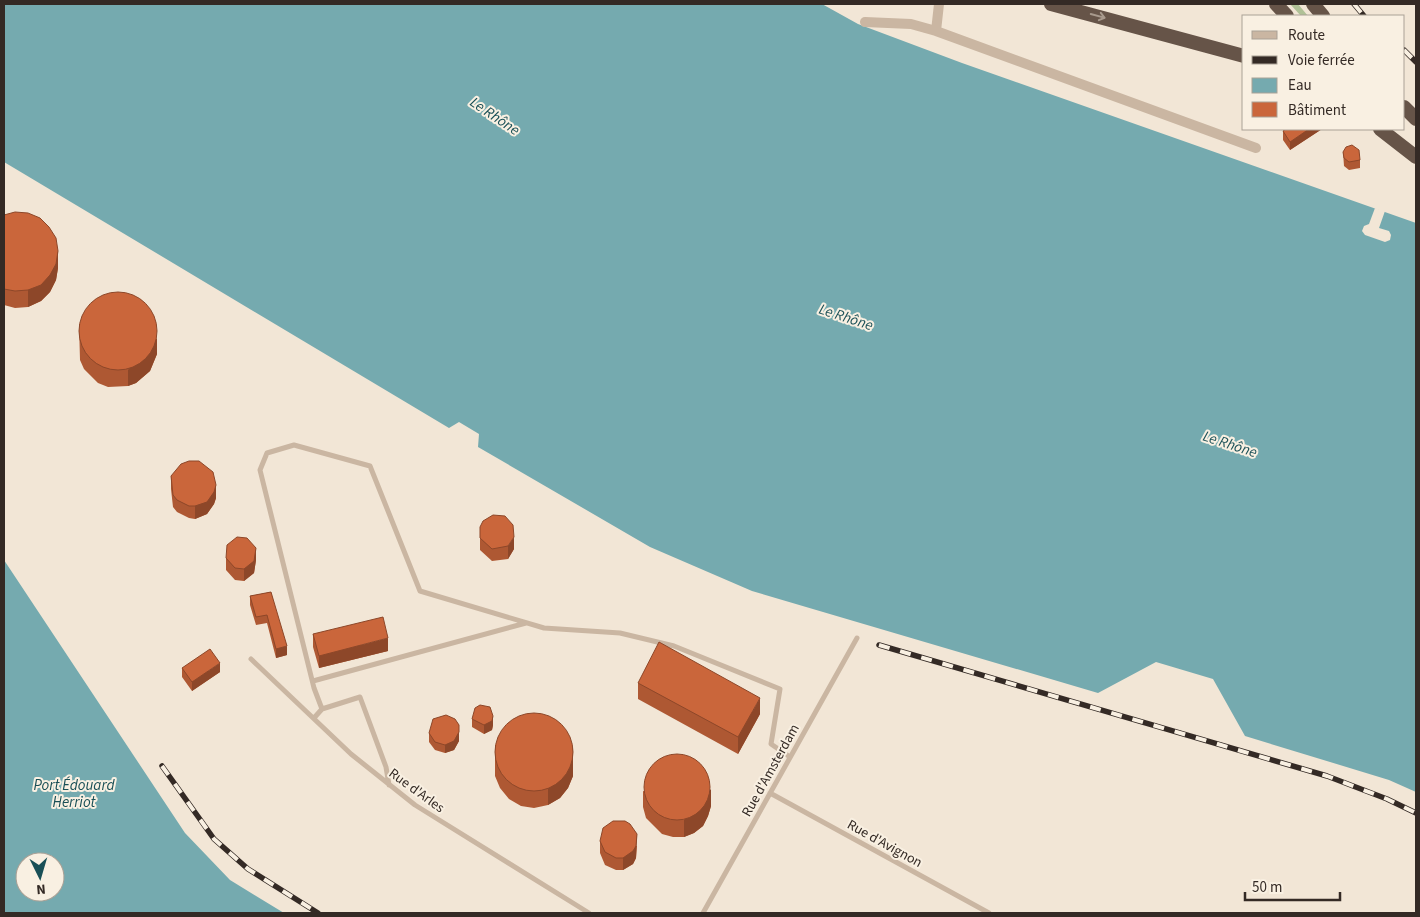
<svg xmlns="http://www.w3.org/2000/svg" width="1420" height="917" viewBox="0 0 1420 917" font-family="'Source Sans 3',sans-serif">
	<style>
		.green { fill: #b0c196 }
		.water { fill: #75aaaf; fill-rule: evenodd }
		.pier { fill: #f2e6d6 }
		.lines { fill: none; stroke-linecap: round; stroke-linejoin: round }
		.service { stroke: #cab6a2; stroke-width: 5 }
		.minor { stroke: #cab6a2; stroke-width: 10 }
		.trunk { stroke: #665448; stroke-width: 14 }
		.rail-casing { stroke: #342a25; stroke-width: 5.5 }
		.rail { stroke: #f9f0e2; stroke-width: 4; stroke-dasharray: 11; stroke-linecap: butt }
		.wall { fill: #ae5833 }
		.shaded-wall { fill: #8d4729 }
		.building { fill: #ca663b; stroke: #8d4729 }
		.oneway { stroke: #a89a8d }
		.labels { text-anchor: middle; stroke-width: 4; stroke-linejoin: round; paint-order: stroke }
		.street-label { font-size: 14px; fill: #342a25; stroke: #f9f0e2 }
		.water-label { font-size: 15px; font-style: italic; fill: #194f56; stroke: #f9f0e2 }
	</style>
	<rect width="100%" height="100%" fill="#f2e6d6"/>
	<!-- green -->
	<path class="green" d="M 1290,4 L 1298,4 L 1308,16 L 1301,16 Z"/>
	<!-- water -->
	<path class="water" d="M 4,4 L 822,4 L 858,24 L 962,63 L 1416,223 L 1416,792 L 1389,780 L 1245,736 L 1213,679 L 1156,662 L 1098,693 L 752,591 L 650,547 L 478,447 L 479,434 L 459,422 L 449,428 L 4,162 Z
		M 4,560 L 185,833 L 230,880 L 284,913 L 4,913 ZM 25,862 L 55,862 L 55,892 L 25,892 Z"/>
	<!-- pier -->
	<path class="pier" d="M 1375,208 L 1385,211 L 1379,228 L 1389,231 L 1391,235 L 1390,240 L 1385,242 L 1365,235 L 1362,231 L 1364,226 L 1369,224 Z"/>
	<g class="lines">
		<!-- service -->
		<path class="service" d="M 251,659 L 351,754 L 415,805 L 589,913
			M 313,681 L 526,623
			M 322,709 L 314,688 L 260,470 L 267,453 L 294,445 L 370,466 L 420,591 L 544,628 L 620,633 L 674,646 L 780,689 L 771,744 L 790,757
			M 314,718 L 322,709 L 360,697 L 386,767 L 389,785
			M 770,793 L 989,913
			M 703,913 L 857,638"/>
		<!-- minor -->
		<path class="minor" d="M 939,4 L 936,31 L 1256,148
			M 865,22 L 911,24 L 936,31"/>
		<!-- trunk -->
		<path class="trunk" d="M 1051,4 L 1244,56
			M 1276,4 L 1287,16
			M 1313,4 L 1323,16
			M 1404,107 L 1416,119
			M 1380,129 L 1416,157"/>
		<defs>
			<path id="rail" d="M 1354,4 L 1364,16
				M 1404,50 L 1416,62
				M 879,645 L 1327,776 L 1387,799 L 1416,813
				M 162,766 L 214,839 L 248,869 L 318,913"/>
		</defs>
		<!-- rail casing -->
		<use href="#rail" class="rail-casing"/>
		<!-- rail -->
		<use href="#rail" class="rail"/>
	</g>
	<!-- wall -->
	<path class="wall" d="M 1286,129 L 1322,129 L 1290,150 L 1283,140 L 1283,131 Z
		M 1343,152 L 1360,160 L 1360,168 L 1349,170 L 1344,166 Z
		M 4,215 L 58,268 L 56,280 L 50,292 L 41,301 L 28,307 L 15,308 L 4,305 Z
		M 79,324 L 157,354 L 150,371 L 136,383 L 128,386 L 108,387 L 98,383 L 84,369 L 80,360 Z
		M 171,476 L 216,498 L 214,504 L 207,514 L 195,519 L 189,518 L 177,512 L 173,507 L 171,489 Z
		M 480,527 L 514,549 L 508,559 L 492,561 L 480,550 Z
		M 226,558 L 256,560 L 254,573 L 244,581 L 235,580 L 226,570 Z
		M 271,592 L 287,655 L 276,658 L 267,623 L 256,625 L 250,605 L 250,596 Z
		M 313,634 L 388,651 L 319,668 L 313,647 Z
		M 182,668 L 220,672 L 192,691 L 182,677 Z
		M 638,683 L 760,714 L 738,754 L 638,699 Z
		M 472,719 L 493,725 L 492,730 L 484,734 L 472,727 Z
		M 429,733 L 459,741 L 454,750 L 445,753 L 435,750 L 429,742 Z
		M 495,745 L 573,764 L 573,776 L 568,788 L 560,798 L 548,805 L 534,808 L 521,806 L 509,799 L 500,788 L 495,776 Z
		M 643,791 L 711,806 L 708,816 L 703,826 L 694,833 L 684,837 L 673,837 L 662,834 L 646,818 L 643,807 Z
		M 600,841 L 637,846 L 636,858 L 633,864 L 623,870 L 616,870 L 605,865 L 600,853 Z"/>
	<!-- shaded-wall -->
	<path class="shaded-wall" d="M 1309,129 L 1322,129 L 1290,150 L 1290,142 Z
		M 58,251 L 58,268 L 56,280 L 50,292 L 41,301 L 28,307 L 28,290 Z
		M 157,338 L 157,354 L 150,371 L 136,383 L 128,386 L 128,370 Z
		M 216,485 L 216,498 L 214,504 L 207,514 L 195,519 L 195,506 Z
		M 514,537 L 514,549 L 508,559 L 508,546 Z
		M 256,548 L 256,560 L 254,573 L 244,581 L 244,569 Z
		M 388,638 L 388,651 L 319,668 L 319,656 Z
		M 287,646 L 287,655 L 276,658 L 276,649 Z
		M 220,663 L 220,672 L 192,691 L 192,682 Z
		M 760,698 L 760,714 L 738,754 L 738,737 Z
		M 493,716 L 493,725 L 492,730 L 484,734 L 484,725 Z
		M 459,732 L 459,741 L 454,750 L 445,753 L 445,745 Z
		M 573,747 L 573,776 L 568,788 L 560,798 L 548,805 L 548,789 Z
		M 711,789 L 711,806 L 708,816 L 703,826 L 694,833 L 684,837 L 684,820 Z
		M 637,834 L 636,858 L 633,864 L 623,870 L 623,858 Z"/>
	<!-- building -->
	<path class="building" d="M 1286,129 L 1309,129 L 1290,142 L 1283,131 Z
		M 1352,145 L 1359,150 L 1360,160 L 1349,162 L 1344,158 L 1343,152 L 1346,147 Z
		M 15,212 L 28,213 L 40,218 L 49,227 L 56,238 L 58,251 L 56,264 L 50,275 L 41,285 L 28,290 L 15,291 L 4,289 L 4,215 Z
		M79 331a39 39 0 1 1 78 0a39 39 0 1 1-78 0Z
		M 189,461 L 199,461 L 213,472 L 216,485 L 214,492 L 207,502 L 195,506 L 189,506 L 177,500 L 173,495 L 171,476 L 181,464 Z
		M 493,515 L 505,516 L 513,525 L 514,537 L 508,546 L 492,549 L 480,538 L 480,527 L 483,521 Z
		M 237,537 L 247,538 L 256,548 L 254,561 L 244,569 L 235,568 L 226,558 L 227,545 Z
		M 271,592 L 287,646 L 276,649 L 267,615 L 256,617 L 250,596 Z
		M 383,617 L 388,638 L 319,656 L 313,634 Z
		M 659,642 L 760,698 L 738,737 L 638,683 Z
		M 210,649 L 220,663 L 192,682 L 182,668 Z
		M 480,705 L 490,707 L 493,716 L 492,721 L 484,725 L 472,719 L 475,708 Z
		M495 752a39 39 0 1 1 78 0a39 39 0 1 1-78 0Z
		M 446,715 L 455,719 L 459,725 L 459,732 L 454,741 L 445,745 L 435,742 L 429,733 L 433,719 Z
		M644 787a33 33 0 1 1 66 0a33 33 0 1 1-66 0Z
		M 613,821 L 625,821 L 630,824 L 637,834 L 636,846 L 633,851 L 623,858 L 616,858 L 605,852 L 600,841 L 603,828 Z"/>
	<!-- one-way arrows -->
	<defs><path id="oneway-shaft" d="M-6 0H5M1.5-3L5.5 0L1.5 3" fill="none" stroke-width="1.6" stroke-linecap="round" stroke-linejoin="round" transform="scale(1.25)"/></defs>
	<use class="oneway" href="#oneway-shaft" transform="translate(1098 16) rotate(15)"/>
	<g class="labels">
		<!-- street labels -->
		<g class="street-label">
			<text transform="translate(770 770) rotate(-61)" y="5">Rue d'Amsterdam</text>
			<text transform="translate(417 790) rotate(36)" y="5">Rue d'Arles</text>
			<text transform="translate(885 843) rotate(29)" y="5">Rue d'Avignon</text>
		</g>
		<!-- water labels -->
		<g class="water-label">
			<text transform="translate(495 116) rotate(34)" y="5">Le Rhône</text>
			<text transform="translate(846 317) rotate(18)" y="5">Le Rhône</text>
			<text transform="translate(1230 444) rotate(18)" y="5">Le Rhône</text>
			<text x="74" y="790">Port Édouard<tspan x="74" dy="17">Herriot</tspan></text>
		</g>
	</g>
	<!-- border -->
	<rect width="1420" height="917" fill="none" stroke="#342a25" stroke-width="10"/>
	<!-- legend -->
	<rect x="1242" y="15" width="162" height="115" fill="#f9f0e2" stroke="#aaa196"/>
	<rect x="1252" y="31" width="25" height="8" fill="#cab6a2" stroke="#aaa196"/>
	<text x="1288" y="40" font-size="15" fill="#342a25">Route</text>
	<rect x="1252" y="56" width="25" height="8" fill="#342a25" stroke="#aaa196"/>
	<text x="1288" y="65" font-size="15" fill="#342a25">Voie ferrée</text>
	<rect x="1252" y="78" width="25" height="15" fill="#75aaaf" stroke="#aaa196"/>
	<text x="1288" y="90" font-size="15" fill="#342a25">Eau</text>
	<rect x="1252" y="102" width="25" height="15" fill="#ca663b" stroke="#aaa196"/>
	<text x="1288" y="115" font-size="15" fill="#342a25">Bâtiment</text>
	<!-- north arrow -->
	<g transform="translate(40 877) rotate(175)"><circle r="24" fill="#f9f0e2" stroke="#aaa196"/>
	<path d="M0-4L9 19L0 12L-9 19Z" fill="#194f56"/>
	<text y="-8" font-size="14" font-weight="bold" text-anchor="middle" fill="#342a25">N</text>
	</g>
	<!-- scale -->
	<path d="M1245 892v8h95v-8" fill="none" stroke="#342a25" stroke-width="2.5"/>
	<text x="1252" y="892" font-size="15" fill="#342a25" stroke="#f9f0e2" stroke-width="4" paint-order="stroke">50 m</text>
</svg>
